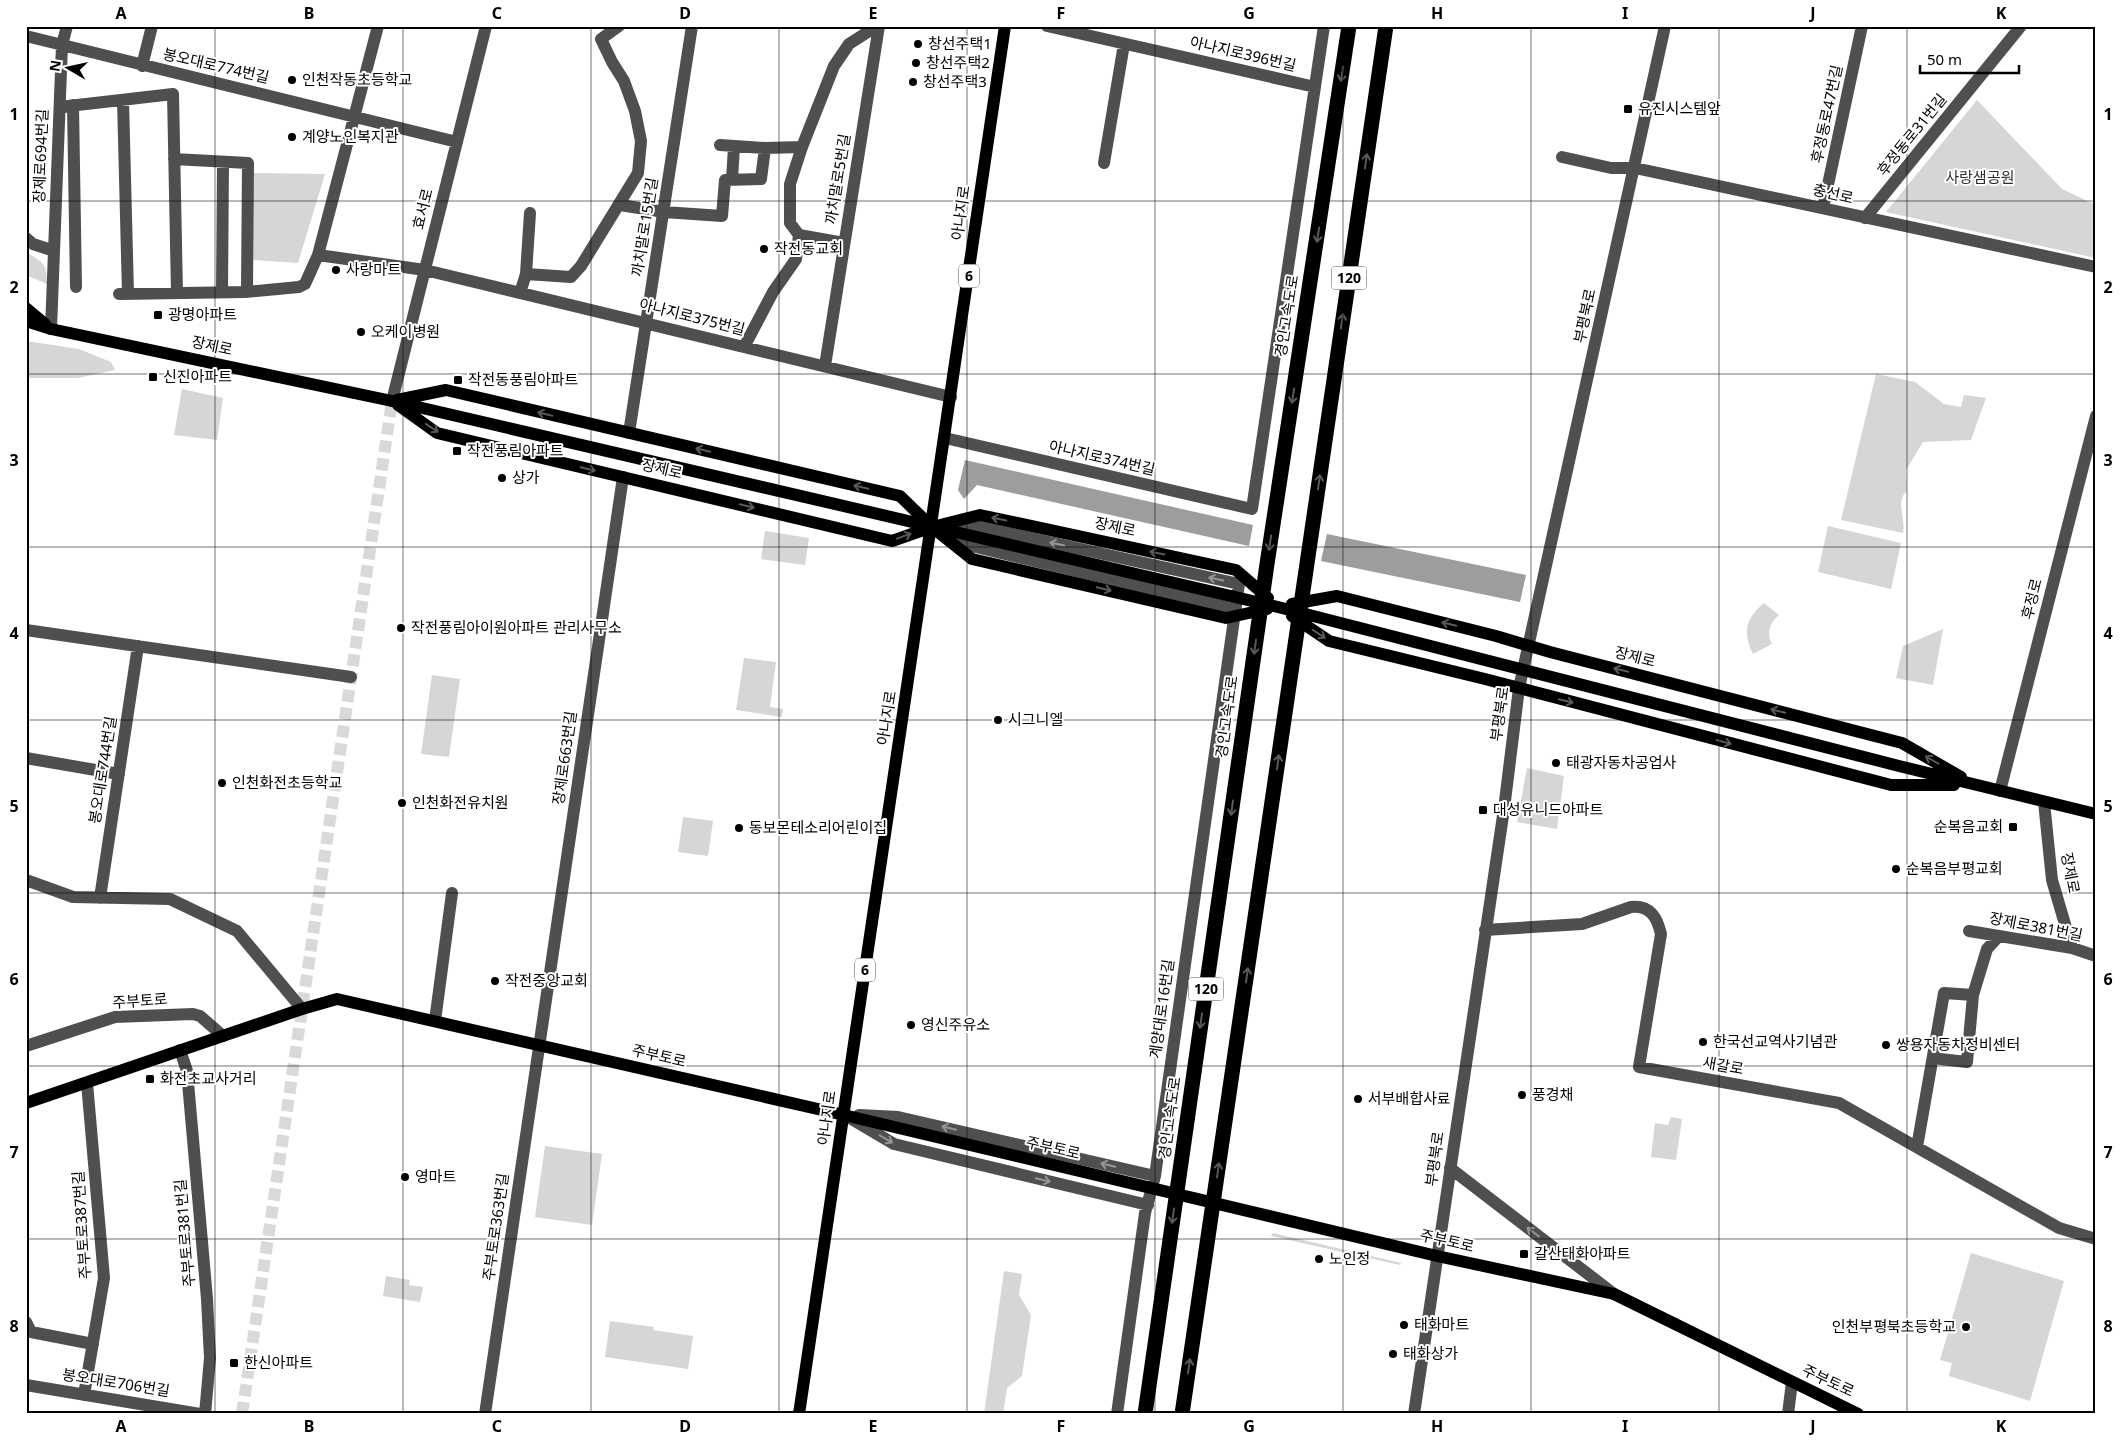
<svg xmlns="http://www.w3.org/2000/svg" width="2122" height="1440" viewBox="0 0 2122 1440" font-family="'Noto Sans','Noto Sans KR',sans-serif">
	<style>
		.green { fill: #d6d6d6 }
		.water { fill: #9d9d9d }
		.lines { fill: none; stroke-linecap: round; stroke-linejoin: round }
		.minor-tunnel { stroke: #d9d9d9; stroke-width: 12; stroke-dasharray: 12 6; stroke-linecap: butt }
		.minor { stroke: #4f4f4f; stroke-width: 12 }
		.major { stroke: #000; stroke-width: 12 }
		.highway { stroke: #000; stroke-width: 15 }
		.oneway { stroke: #595959 }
		.oneway2 { stroke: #959595 }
		.grid { fill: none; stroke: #000; stroke-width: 1; stroke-opacity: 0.55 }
		.poi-dot { fill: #000; stroke: #fff; stroke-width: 2 }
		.labels { text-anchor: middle; stroke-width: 4; stroke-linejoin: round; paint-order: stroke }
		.shield { fill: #fff; stroke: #4c4c4c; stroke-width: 1 }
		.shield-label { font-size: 14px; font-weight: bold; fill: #000 }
		.poi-label { font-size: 15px; fill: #000; stroke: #fff; text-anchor: start }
		.street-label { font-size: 15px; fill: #000; stroke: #fff }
		.park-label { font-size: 15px; fill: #2d2d2d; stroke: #fff }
		.neatline { fill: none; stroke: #000; stroke-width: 2 }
		.grid-label { font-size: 16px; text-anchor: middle; font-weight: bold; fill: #000 }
	</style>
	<rect width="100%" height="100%" fill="#fff"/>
	<!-- green -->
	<path class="green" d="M 1977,100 L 2062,189 L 2096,205 L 2096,258 L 1886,212 Z
		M 250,173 L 325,174 L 298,263 L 253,260 Z
		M 26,252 C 43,263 47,262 47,284 L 26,275 Z
		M 26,341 L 79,349 L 111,362 L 115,370 L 78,378 L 26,378 Z
		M 1876,374 L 1915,382 L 1944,404 L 1961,407 L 1964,395 L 1986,398 L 1971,440 L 1923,442 L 1906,470 L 1907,491 C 1895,501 1906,518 1903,533 L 1841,520 Z
		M 182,389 L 223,398 L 217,440 L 174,435 Z
		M 1828,526 L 1901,543 L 1891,589 L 1818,572 Z
		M 765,531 L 809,538 L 805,565 L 761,559 Z
		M 1764,603 L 1779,615 C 1770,623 1766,632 1772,644 L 1753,654 C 1742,632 1746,618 1764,603 Z
		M 1943,629 L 1933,685 L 1896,678 L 1903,646 Z
		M 744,658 L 776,662 L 770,707 L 783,709 L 782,717 L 736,710 Z
		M 432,675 L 460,679 L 449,757 L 421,754 Z
		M 1527,768 L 1564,776 L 1557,829 L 1517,822 Z
		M 683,817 L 713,821 L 708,856 L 678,852 Z
		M 1671,1117 L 1682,1119 L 1676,1160 L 1651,1157 L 1655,1123 L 1668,1125 Z
		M 545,1146 L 602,1154 L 592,1225 L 535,1217 Z
		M 1273,1233 L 1401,1263 L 1400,1265 L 1271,1236 Z
		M 1971,1253 L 2064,1281 L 2030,1401 L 1949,1376 L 1952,1363 L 1940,1360 Z
		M 1004,1271 L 1022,1274 L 1019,1295 L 1031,1315 L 1022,1376 L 1007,1388 L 1003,1414 L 984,1414 Z
		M 386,1276 L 410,1280 L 409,1285 L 423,1287 L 420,1302 L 383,1296 Z
		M 610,1321 L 654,1327 L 653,1330 L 693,1336 L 688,1369 L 605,1357 Z"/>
	<!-- water -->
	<path class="water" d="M 965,460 L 1253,525 L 1249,546 L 977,485 L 964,499 L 958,490 Z
		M 1327,534 L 1526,575 L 1520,602 L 1321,561 Z"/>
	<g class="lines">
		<!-- minor-tunnel -->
		<path class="minor-tunnel" d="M 242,1414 L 392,401"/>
		<!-- minor -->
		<path class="minor" d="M 378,26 L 318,255 L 425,270 L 951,397
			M 1047,26 L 1315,87
			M 26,36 L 457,142
			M 142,66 L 152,26
			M 123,100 L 128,294
			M 73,105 L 76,287
			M 60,107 L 173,94 L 177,293
			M 720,145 L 765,148 L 802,147
			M 1562,157 L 1611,168 L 1635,168 L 2096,267
			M 174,159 L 248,163 L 247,291
			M 1104,163 L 1124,44
			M 732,179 L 734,147
			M 620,205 L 664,212 L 722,216 L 725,180 L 761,179 L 765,148
			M 1823,208 L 1862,26
			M 1865,218 L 2021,26
			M 799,235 L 844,243
			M 26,238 L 33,244 L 54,251
			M 526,274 L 571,277 L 581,266 L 638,173 L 641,141 L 635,111 L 624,81 L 612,62 L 601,39 L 619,26
			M 222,292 L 223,162
			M 520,293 L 526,274 L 530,213
			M 119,294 L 245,292 L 299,287 L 305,284 L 318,255
			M 51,329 L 62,45 L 67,26
			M 744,347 L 773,292 L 796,259 L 799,235 L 790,223 L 790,184 L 802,147 L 834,66 L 849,44 L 877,26
			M 825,366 L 879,26
			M 392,401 L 486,26
			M 629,433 L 692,26
			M 945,438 L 1252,509 L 1324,26
			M 944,526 L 977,526 L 1239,584 L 1155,1176 L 1145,1213 L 1117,1414
			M 943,532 L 972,546 L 1235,609
			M 26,630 L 351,677
			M 26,758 L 119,774
			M 2000,791 L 2096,416
			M 2044,802 L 2052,880 L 2072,948
			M 26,880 L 73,897 L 170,899 L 237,931 L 302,1009
			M 100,898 L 138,646
			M 1485,930 L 1582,924 L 1631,907 C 1650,905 1657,917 1661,934 L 1639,1067 L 1839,1103 L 2059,1228 L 2096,1239
			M 1969,931 L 2072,948 L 2096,956
			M 435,1021 L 452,893
			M 26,1046 L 115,1017 L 193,1014 L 200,1016 L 223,1036
			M 180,1050 L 187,1071 L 207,1299 L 210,1358 L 205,1414
			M 1940,1059 L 1967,1062 L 1973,995
			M 859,1115 L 898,1117 L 1155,1176
			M 850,1118 L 894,1144 L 1148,1205
			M 1917,1147 L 1944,993 L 1973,995 L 1987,949 L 1999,936
			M 1450,1168 L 1614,1294
			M 26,1322 L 31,1332 L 93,1344
			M 26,1385 L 200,1414
			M 84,1395 L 104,1278 L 87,1083
			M 485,1414 L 623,477
			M 1414,1414 L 1504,809 L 1519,688 L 1665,26
			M 1788,1414 L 1792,1382"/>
		<!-- major -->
		<path class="major" d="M 26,308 L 45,324
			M 26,321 L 51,329 L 392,401 L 1278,607 L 1903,767 L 2096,814
			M 397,400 L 446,390 L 900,496 L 932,527 L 972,559 L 1226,618 L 1267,609
			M 398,405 L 437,433 L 892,541 L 932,527 L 980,515 L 1236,570 L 1268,598
			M 1292,604 L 1337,596 L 1496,636 L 1550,652 L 1902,743 L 1961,777
			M 1292,616 L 1329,641 L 1485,679 L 1891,785 L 1954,785
			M 26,1103 L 302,1009 L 337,999 L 844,1115 L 1437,1256 L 1614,1294 L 1858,1414
			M 799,1414 L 1005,26"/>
		<!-- highway -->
		<path class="highway" d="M 1145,1414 L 1267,564 L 1349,26
			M 1182,1414 L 1386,26"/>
	</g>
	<!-- one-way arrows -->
	<defs><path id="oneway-shaft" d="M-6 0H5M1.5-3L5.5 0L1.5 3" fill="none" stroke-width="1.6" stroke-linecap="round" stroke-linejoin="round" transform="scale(1.25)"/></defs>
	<g class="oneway">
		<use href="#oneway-shaft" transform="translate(1342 74) rotate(99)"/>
		<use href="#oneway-shaft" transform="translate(1366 161) rotate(-82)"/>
		<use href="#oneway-shaft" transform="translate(1318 235) rotate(99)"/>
		<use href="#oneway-shaft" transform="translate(1342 321) rotate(-82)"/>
		<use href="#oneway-shaft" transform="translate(1293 396) rotate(99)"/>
		<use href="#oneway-shaft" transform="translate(545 414) rotate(-167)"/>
		<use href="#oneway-shaft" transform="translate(432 428) rotate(33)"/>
		<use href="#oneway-shaft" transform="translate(703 450) rotate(-167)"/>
		<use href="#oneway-shaft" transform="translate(588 469) rotate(13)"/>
		<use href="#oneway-shaft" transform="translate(1319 482) rotate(-82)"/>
		<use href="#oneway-shaft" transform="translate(861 487) rotate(-167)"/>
		<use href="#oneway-shaft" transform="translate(747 506) rotate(13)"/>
		<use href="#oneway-shaft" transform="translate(999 519) rotate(-168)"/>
		<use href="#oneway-shaft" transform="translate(904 536) rotate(-20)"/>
		<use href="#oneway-shaft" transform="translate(1270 543) rotate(99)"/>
		<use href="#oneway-shaft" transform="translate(1157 553) rotate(-168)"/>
		<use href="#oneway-shaft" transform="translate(1104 589) rotate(13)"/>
		<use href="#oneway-shaft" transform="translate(1449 624) rotate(-166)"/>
		<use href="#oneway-shaft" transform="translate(1319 634) rotate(33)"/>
		<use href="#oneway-shaft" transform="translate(1255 647) rotate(98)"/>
		<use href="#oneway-shaft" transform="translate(1621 670) rotate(-166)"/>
		<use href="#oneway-shaft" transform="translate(1566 701) rotate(14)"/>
		<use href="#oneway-shaft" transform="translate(1778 711) rotate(-166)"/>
		<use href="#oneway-shaft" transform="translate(1724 742) rotate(15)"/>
		<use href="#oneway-shaft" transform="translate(1932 760) rotate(-150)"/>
		<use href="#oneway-shaft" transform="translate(1278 762) rotate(-82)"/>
		<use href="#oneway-shaft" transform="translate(1232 808) rotate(98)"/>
		<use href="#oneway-shaft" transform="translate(1247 975) rotate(-82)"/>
		<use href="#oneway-shaft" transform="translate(1201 1021) rotate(98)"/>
		<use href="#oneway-shaft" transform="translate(1218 1170) rotate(-82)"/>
		<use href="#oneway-shaft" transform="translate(1173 1216) rotate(98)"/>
		<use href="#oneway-shaft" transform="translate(1189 1366) rotate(-82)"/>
	</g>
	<g class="oneway2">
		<use href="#oneway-shaft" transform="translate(1057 544) rotate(-168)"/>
		<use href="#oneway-shaft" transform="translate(1216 579) rotate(-168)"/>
		<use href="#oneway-shaft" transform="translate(949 1128) rotate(-167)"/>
		<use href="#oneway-shaft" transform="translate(886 1139) rotate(30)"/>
		<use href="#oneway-shaft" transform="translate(1108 1165) rotate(-167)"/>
		<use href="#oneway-shaft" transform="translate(1043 1180) rotate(13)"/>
		<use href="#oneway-shaft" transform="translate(1533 1232) rotate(-143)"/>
	</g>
	<!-- grid -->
	<path class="grid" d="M 215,26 L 215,1414M 403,26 L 403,1414M 591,26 L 591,1414M 779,26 L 779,1414M 967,26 L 967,1414M 1155,26 L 1155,1414M 1343,26 L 1343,1414M 1531,26 L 1531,1414M 1719,26 L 1719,1414M 1907,26 L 1907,1414M 26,201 L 2096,201M 26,374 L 2096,374M 26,547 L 2096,547M 26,720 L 2096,720M 26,893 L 2096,893M 26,1066 L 2096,1066M 26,1239 L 2096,1239"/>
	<!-- markers -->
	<g class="poi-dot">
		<circle cx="918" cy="44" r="5"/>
		<circle cx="916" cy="63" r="5"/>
		<circle cx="292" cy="80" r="5"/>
		<circle cx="913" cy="82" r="5"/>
		<rect x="1623" y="104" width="10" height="10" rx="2.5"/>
		<circle cx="292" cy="137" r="5"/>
		<circle cx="764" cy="249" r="5"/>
		<circle cx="336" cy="270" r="5"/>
		<rect x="153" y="310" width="10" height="10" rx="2.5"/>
		<circle cx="361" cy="332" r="5"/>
		<rect x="148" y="372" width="10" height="10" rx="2.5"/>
		<rect x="453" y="375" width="10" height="10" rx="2.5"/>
		<rect x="452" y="446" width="10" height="10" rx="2.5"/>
		<circle cx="502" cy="478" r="5"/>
		<circle cx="401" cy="628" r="5"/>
		<circle cx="998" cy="720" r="5"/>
		<circle cx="1556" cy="763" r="5"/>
		<circle cx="222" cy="783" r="5"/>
		<circle cx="402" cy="803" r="5"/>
		<rect x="1478" y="805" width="10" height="10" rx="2.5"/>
		<rect x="2008" y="822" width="10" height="10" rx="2.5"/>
		<circle cx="739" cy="828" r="5"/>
		<circle cx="1896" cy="869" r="5"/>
		<circle cx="495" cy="981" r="5"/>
		<circle cx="911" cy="1025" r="5"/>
		<circle cx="1703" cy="1042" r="5"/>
		<circle cx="1886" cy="1045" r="5"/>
		<rect x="145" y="1074" width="10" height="10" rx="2.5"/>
		<circle cx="1522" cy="1095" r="5"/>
		<circle cx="1358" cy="1099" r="5"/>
		<circle cx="405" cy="1177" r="5"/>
		<rect x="1519" y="1249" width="10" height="10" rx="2.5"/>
		<circle cx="1319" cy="1259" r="5"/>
		<circle cx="1404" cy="1325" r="5"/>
		<circle cx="1966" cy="1327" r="5"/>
		<circle cx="1393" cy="1354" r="5"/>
		<rect x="229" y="1358" width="10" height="10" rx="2.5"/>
	</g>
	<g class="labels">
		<!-- shield labels -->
		<g class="shield">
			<rect x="959" y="264.5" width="20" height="23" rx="4"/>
			<rect x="1331.5" y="266.5" width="35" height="23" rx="4"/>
			<rect x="855" y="958.5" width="20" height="23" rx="4"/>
			<rect x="1188.5" y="977.5" width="35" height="23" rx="4"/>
		</g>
		<g class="shield-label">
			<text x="969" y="281">6</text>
			<text x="1349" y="283">120</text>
			<text x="865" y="975">6</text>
			<text x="1206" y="994">120</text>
		</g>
		<!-- poi labels -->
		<g class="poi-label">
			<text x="928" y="49">창선주택1</text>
			<text x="926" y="68">창선주택2</text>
			<text x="302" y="85">인천작동초등학교</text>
			<text x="923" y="87">창선주택3</text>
			<text x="1638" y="114">유진시스템앞</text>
			<text x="302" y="142">계양노인복지관</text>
			<text x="774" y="254">작전동교회</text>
			<text x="346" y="275">사랑마트</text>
			<text x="168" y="320">광명아파트</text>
			<text x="371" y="337">오케이병원</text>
			<text x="163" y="382">신진아파트</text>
			<text x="468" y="385">작전동풍림아파트</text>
			<text x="467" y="456">작전풍림아파트</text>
			<text x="512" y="483">상가</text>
			<text x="411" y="633">작전풍림아이원아파트 관리사무소</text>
			<text x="1008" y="725">시그니엘</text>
			<text x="1566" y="768">태광자동차공업사</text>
			<text x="232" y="788">인천화전초등학교</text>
			<text x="412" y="808">인천화전유치원</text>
			<text x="1493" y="815">대성유니드아파트</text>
			<text x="2003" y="832" text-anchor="end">순복음교회</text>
			<text x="749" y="833">동보몬테소리어린이집</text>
			<text x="1906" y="874">순복음부평교회</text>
			<text x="505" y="986">작전중앙교회</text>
			<text x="921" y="1030">영신주유소</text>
			<text x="1713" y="1047">한국선교역사기념관</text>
			<text x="1896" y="1050">쌍용자동차정비센터</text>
			<text x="160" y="1084">화전초교사거리</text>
			<text x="1532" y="1100">풍경채</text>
			<text x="1368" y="1104">서부배합사료</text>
			<text x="415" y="1182">영마트</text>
			<text x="1534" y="1259">갈산태화아파트</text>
			<text x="1329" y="1264">노인정</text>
			<text x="1414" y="1330">태화마트</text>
			<text x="1956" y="1332" text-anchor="end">인천부평북초등학교</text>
			<text x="1403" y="1359">태화상가</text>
			<text x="244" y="1368">한신아파트</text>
		</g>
		<!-- street labels -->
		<g class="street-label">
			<text transform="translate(1243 54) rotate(13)" y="5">아나지로396번길</text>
			<text transform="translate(216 66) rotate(13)" y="5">봉오대로774번길</text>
			<text transform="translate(1827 114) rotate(-78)" y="5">후정동로47번길</text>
			<text transform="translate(1912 135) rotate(-51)" y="5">후정동로31번길</text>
			<text transform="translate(41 156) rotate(-88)" y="5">장제로694번길</text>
			<text transform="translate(838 179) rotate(-81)" y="5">까치말로5번길</text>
			<text transform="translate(1833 194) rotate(13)" y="5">충선로</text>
			<text transform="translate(423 209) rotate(-76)" y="5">효서로</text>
			<text transform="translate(961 213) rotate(-82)" y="5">아나지로</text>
			<text transform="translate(645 227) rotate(-81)" y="5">까치말로15번길</text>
			<text transform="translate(1287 316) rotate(-81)" y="5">경인고속도로</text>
			<text transform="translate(1585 316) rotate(-78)" y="5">부평북로</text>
			<text transform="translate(692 317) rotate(14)" y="5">아나지로375번길</text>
			<text transform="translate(212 346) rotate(12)" y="5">장제로</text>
			<text transform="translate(1102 458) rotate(13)" y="5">아나지로374번길</text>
			<text transform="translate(662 469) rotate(13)" y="5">장제로</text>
			<text transform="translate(1115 527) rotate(12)" y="5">장제로</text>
			<text transform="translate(2032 599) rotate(-76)" y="5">후정로</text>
			<text transform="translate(1635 657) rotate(14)" y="5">장제로</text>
			<text transform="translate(1500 714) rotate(-82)" y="5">부평북로</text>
			<text transform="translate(1227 717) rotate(-82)" y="5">경인고속도로</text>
			<text transform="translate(887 718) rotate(-81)" y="5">아나지로</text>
			<text transform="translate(565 758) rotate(-82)" y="5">장제로663번길</text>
			<text transform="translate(103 770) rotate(-81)" y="5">봉오대로744번길</text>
			<text transform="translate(2070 873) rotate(79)" y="5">장제로</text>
			<text transform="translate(2036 927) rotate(11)" y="5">장제로381번길</text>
			<text transform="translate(140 1001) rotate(-4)" y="5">주부토로</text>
			<text transform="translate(1162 1009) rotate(-82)" y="5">계양대로16번길</text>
			<text transform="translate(659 1056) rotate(13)" y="5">주부토로</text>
			<text transform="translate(1723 1066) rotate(10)" y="5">새갈로</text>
			<text transform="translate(827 1118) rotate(-82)" y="5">아나지로</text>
			<text transform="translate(1170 1118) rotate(-82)" y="5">경인고속도로</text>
			<text transform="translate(1053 1148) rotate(13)" y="5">주부토로</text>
			<text transform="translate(1435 1159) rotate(-82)" y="5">부평북로</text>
			<text transform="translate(82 1225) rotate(-94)" y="5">주부토로387번길</text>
			<text transform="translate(496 1227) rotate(-82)" y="5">주부토로363번길</text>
			<text transform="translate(185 1233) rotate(-95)" y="5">주부토로381번길</text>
			<text transform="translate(1447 1241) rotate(13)" y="5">주부토로</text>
			<text transform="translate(1828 1381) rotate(25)" y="5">주부토로</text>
			<text transform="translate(116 1383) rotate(9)" y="5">봉오대로706번길</text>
		</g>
		<!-- park labels -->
		<g class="park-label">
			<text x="1980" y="183">사랑샘공원</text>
		</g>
	</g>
	<!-- border -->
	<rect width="2122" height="1440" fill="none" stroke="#ffffff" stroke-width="55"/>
	<!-- north arrow -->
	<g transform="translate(68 68) rotate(279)" stroke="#ffffff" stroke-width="4" paint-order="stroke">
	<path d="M0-4L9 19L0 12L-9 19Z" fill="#000000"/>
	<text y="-8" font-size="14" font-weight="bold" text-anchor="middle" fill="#000000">N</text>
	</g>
	<!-- scale -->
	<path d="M1920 65v8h99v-8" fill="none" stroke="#000000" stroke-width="2.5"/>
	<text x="1927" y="65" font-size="15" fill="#000000" stroke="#ffffff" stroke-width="4" paint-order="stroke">50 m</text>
	<rect x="28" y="28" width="2066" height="1384" class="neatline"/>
	<g class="grid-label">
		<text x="121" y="19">A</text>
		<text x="309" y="19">B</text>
		<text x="497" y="19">C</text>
		<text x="685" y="19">D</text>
		<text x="873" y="19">E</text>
		<text x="1061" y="19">F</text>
		<text x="1249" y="19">G</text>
		<text x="1437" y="19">H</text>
		<text x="1625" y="19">I</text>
		<text x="1813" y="19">J</text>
		<text x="2001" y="19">K</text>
		<text x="14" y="120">1</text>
		<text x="2108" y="120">1</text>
		<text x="14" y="293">2</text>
		<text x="2108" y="293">2</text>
		<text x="14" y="466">3</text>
		<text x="2108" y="466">3</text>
		<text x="14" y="639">4</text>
		<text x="2108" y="639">4</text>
		<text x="14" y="812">5</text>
		<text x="2108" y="812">5</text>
		<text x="14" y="985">6</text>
		<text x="2108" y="985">6</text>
		<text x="14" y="1158">7</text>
		<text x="2108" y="1158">7</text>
		<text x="14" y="1332">8</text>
		<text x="2108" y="1332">8</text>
		<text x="121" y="1432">A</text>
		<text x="309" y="1432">B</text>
		<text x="497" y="1432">C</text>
		<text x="685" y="1432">D</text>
		<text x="873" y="1432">E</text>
		<text x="1061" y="1432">F</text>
		<text x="1249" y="1432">G</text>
		<text x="1437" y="1432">H</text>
		<text x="1625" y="1432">I</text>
		<text x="1813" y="1432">J</text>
		<text x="2001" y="1432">K</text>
	</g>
</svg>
